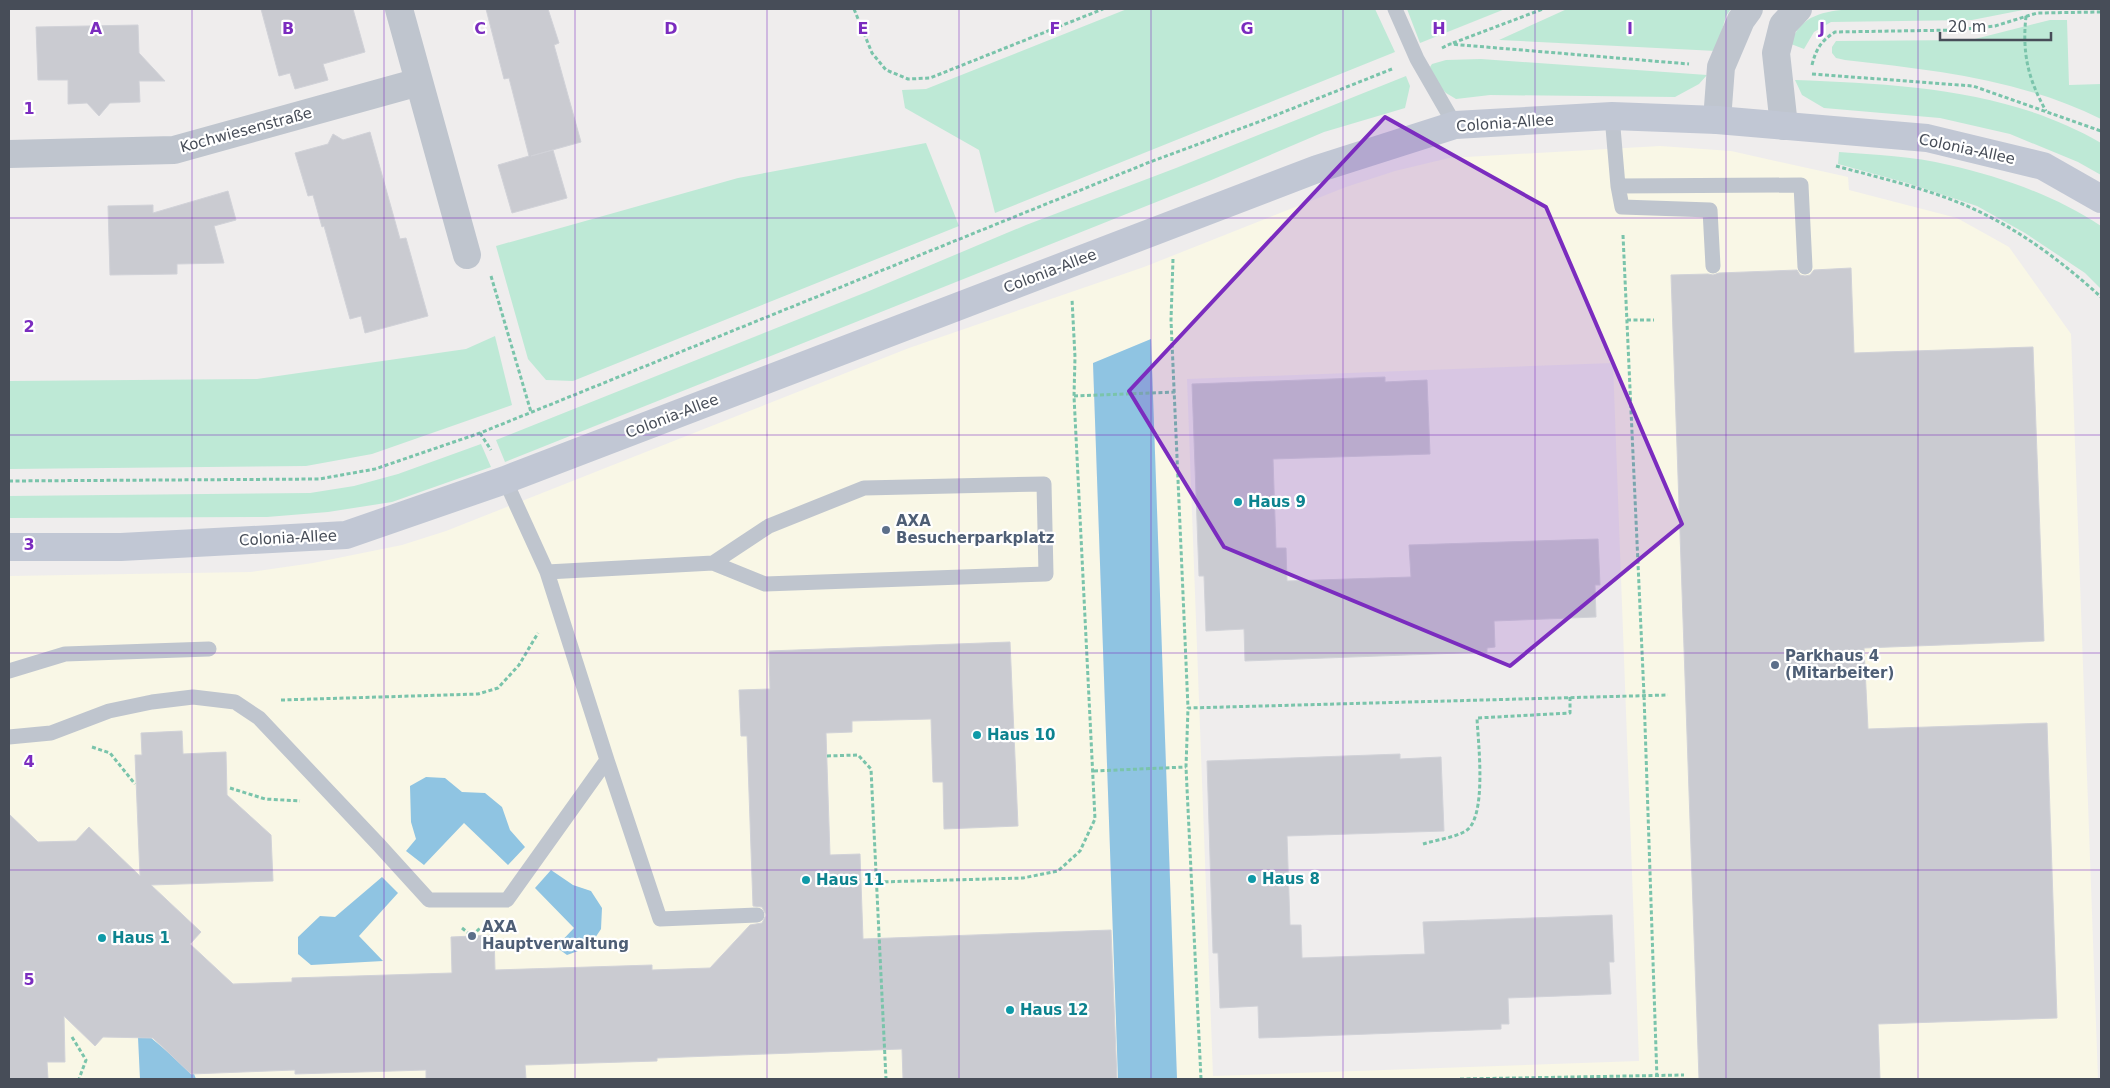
<svg xmlns="http://www.w3.org/2000/svg" width="2110" height="1088" viewBox="0 0 2110 1088" font-family="'DejaVu Sans',sans-serif">
	<style>
		.commercial { fill: #f9f7e6; fill-rule: evenodd }
		.green { fill: #bee9d6 }
		.water { fill: #8fc4e2 }
		.building { fill: #cacbd1; stroke: #d1d2d8 }
		.lines { fill: none; stroke-linecap: round; stroke-linejoin: round }
		.path { stroke: #7ac4ab; stroke-width: 3; stroke-dasharray: 4 2.5; stroke-linecap: butt }
		.lane { stroke: #bfc5ce; stroke-width: 15 }
		.street { stroke: #bfc5ce; stroke-width: 28 }
		.secondary { stroke: #c1c7d4; stroke-width: 28 }
		.marked { fill: #7b2cbf; fill-opacity: 0.2; stroke: #7b2cbf; stroke-width: 4; stroke-linejoin: round }
		.grid { fill: none; stroke: #7b2cbf; stroke-width: 1; stroke-opacity: 0.55 }
		.culture-dot { fill: #0f9aa8; stroke: #fff; stroke-width: 2 }
		.service-dot { fill: #5c6f8a; stroke: #fff; stroke-width: 2 }
		.labels { text-anchor: middle; stroke-width: 4.5; stroke-linejoin: round; paint-order: stroke }
		.street-label { font-size: 15px; fill: #474d58; stroke: #fff }
		.culture-label { font-size: 15px; font-weight: bold; fill: #0d838f; stroke: #fff; text-anchor: start }
		.service-label { font-size: 15px; font-weight: bold; fill: #4e5e75; stroke: #fff; text-anchor: start }
		.grid-label { font-size: 16px; text-anchor: middle; font-weight: bold; fill: #7b2cbf; stroke: #fff; stroke-width: 4.5; stroke-linejoin: round; paint-order: stroke }
	</style>
	<rect width="100%" height="100%" fill="#efeded"/>
	<!-- commercial -->
	<path class="commercial" d="M 1660,146 L 1731,151 L 1848,177 L 1849,190 L 1957,218 L 2009,247 L 2071,334 L 2098,1079 L 1177,1079 L 1151,339 L 1093,364 L 1118,1079 L 196,1079 L 194,1074 L 138,1037 L 140,1079 L 9,1079 L 9,576 L 251,572 L 313,563 L 402,545 L 446,531 L 909,348 L 1144,267 L 1346,187 L 1395,171 L 1449,158 ZM 1613,363 L 1639,1061 L 1213,1076 L 1187,379 Z"/>
	<!-- green -->
	<path class="green" d="M 1127,9 L 1375,9 L 1395,52 L 995,213 L 979,150 L 905,108 L 902,90 L 926,89 Z
		M 1407,9 L 1505,9 L 1420,43 Z
		M 1567,9 L 1731,9 L 1726,16 L 1716,51 L 1499,40 Z
		M 1851,9 L 2028,9 L 1972,20 L 1831,22 L 1814,32 L 1804,49 L 1791,44 C 1799,15 1825,11 1851,9 Z
		M 2050,20 L 2067,20 L 2069,85 L 2101,84 L 2101,119 C 2020,79 1933,70 1845,60 L 1836,58 L 1832,53 L 1832,47 L 1836,41 L 1971,40 Z
		M 1481,59 L 1707,75 L 1699,84 L 1675,97 L 1490,95 L 1456,99 L 1446,93 L 1437,84 L 1430,67 L 1432,64 L 1446,60 Z
		M 1406,76 L 1410,86 L 1405,108 L 1324,132 L 1209,181 L 505,462 L 496,440 L 869,291 L 1026,225 L 1176,168 Z
		M 1795,80 C 1899,84 2009,89 2101,143 L 2101,175 L 2078,162 L 2010,134 L 1940,118 L 1824,108 L 1802,95 Z
		M 926,143 L 959,226 L 573,381 L 546,380 L 528,359 L 496,246 L 738,178 Z
		M 1839,152 C 1875,155 1913,156 1949,165 C 2002,177 2056,196 2101,226 L 2101,289 L 2085,273 L 2025,233 L 1977,206 L 1907,183 L 1838,164 Z
		M 495,336 L 512,405 L 372,454 L 306,466 L 9,469 L 9,381 L 257,379 L 466,349 Z
		M 481,444 L 491,467 L 392,502 L 328,512 L 267,517 L 9,518 L 9,496 L 310,493 L 354,486 L 398,474 Z"/>
	<!-- water -->
	<path class="water" d="M 1151,339 L 1177,1079 L 1118,1079 L 1093,363 Z
		M 426,777 L 445,778 L 462,792 L 485,793 L 502,807 L 510,830 L 525,847 L 508,865 L 464,823 L 424,865 L 406,851 L 416,839 L 411,822 L 410,786 Z
		M 551,870 L 573,885 L 591,891 L 602,908 L 601,929 L 589,947 L 567,955 L 556,947 L 574,928 L 535,888 Z
		M 382,877 L 398,893 L 359,936 L 383,961 L 311,965 L 298,954 L 298,937 L 320,916 L 335,917 Z
		M 138,1037 L 150,1037 L 194,1074 L 196,1079 L 140,1079 Z"/>
	<!-- building -->
	<path class="building" d="M 261,9 L 353,9 L 365,52 L 323,64 L 328,80 L 295,89 L 290,73 L 279,76 Z
		M 486,9 L 548,9 L 559,43 L 554,45 L 581,142 L 531,156 L 553,150 L 567,198 L 512,213 L 498,165 L 529,156 L 509,78 L 504,79 Z
		M 138,25 L 139,53 L 165,81 L 139,81 L 140,102 L 110,103 L 99,116 L 87,103 L 68,104 L 68,80 L 38,80 L 36,27 Z
		M 370,132 L 400,239 L 406,238 L 428,316 L 365,333 L 361,316 L 350,319 L 324,226 L 322,227 L 313,195 L 308,196 L 295,153 L 328,144 L 333,134 L 343,140 Z
		M 228,191 L 236,220 L 214,226 L 224,263 L 177,264 L 177,274 L 110,275 L 108,206 L 153,205 L 153,213 Z
		M 1851,268 L 1854,353 L 2033,347 L 2044,641 L 1864,648 L 1868,729 L 2047,723 L 2057,1018 L 1878,1024 L 1880,1079 L 1699,1079 L 1671,275 L 1708,274 L 1713,275 L 1719,273 L 1797,270 L 1800,275 L 1805,276 L 1810,275 L 1814,270 Z
		M 1385,377 L 1385,382 L 1427,380 L 1430,454 L 1273,459 L 1276,548 L 1286,548 L 1287,581 L 1411,577 L 1409,545 L 1598,539 L 1600,585 L 1595,585 L 1596,617 L 1494,621 L 1495,647 L 1487,648 L 1487,652 L 1245,661 L 1244,629 L 1206,631 L 1204,576 L 1199,576 L 1192,384 Z
		M 1010,642 L 1018,826 L 944,829 L 943,782 L 933,782 L 931,719 L 852,721 L 852,732 L 826,733 L 830,855 L 860,854 L 863,939 L 1111,930 L 1117,1079 L 903,1079 L 902,1049 L 657,1058 L 657,1061 L 525,1065 L 526,1079 L 426,1079 L 426,1070 L 295,1074 L 295,1070 L 191,1074 L 153,1038 L 103,1037 L 95,1046 L 64,1016 L 65,1062 L 47,1062 L 48,1079 L 9,1079 L 9,814 L 38,842 L 76,841 L 89,827 L 140,876 L 135,755 L 142,755 L 141,733 L 182,731 L 183,754 L 226,752 L 227,795 L 271,835 L 273,881 L 151,885 L 201,932 L 190,944 L 233,984 L 292,982 L 292,978 L 452,973 L 451,937 L 494,935 L 495,970 L 652,965 L 652,970 L 710,968 L 750,925 L 762,923 L 766,915 L 762,907 L 753,906 L 747,736 L 741,736 L 739,690 L 770,689 L 769,651 Z
		M 1400,754 L 1400,759 L 1441,757 L 1444,831 L 1287,836 L 1290,925 L 1301,925 L 1302,958 L 1425,954 L 1423,922 L 1612,915 L 1614,962 L 1609,962 L 1611,994 L 1508,998 L 1509,1024 L 1501,1024 L 1501,1029 L 1290,1037 L 1259,1038 L 1258,1006 L 1220,1008 L 1218,953 L 1213,953 L 1207,761 Z"/>
	<g class="lines">
		<!-- path -->
		<path class="path" d="M 854,9 L 872,53 L 886,70 L 908,79 L 930,78 L 1103,9
			M 2026,16 C 2022,53 2028,79 2046,111
			M 1453,43 L 1543,9
			M 1442,48 L 1450,44 L 1689,64
			M 1812,65 C 1816,49 1821,41 1835,32 L 1957,30 L 1995,26 L 2037,13 L 2101,12
			M 1812,74 L 1973,86 L 2101,131
			M 1836,166 C 1873,176 1911,185 1947,198 C 2005,219 2056,256 2101,297
			M 1623,235 L 1644,695 L 1657,1079
			M 1173,259 L 1171,320 L 1188,708
			M 491,276 L 531,412
			M 1627,320 L 1654,320
			M 1074,396 L 1175,392
			M 480,433 L 491,450
			M 9,481 L 319,479 L 375,469 L 480,433 L 1150,162 L 1261,121 L 1392,69
			M 281,700 L 478,694 L 498,688 L 519,665 L 538,633
			M 92,747 L 110,753 L 135,784
			M 827,756 L 858,755 L 871,769 L 886,1079
			M 1094,771 L 1186,767
			M 230,788 L 265,799 L 300,801
			M 1423,844 C 1436,840 1452,838 1464,832 C 1488,821 1478,742 1477,718 L 1570,713 L 1570,697
			M 878,882 L 1023,878 L 1058,871 L 1080,851 L 1095,819 L 1074,396 L 1075,357 L 1072,299
			M 462,928 L 472,936 L 480,928
			M 72,1037 L 86,1060 L 79,1079
			M 1201,1079 L 1186,767 L 1188,708 L 1668,695
			M 1460,1079 L 1684,1075"/>
		<!-- lane -->
		<path class="lane" d="M 1395,9 L 1417,59 L 1455,125
			M 1612,116 L 1618,186 L 1801,185 L 1805,267
			M 1618,186 L 1622,207 L 1710,210 L 1713,266
			M 505,480 L 547,572 L 713,563 L 769,526 L 864,488 L 1044,484 L 1046,574 L 765,584 L 713,563
			M 9,671 L 65,654 L 209,649
			M 9,737 L 51,733 L 109,711 L 152,702 L 193,697 L 235,702 L 259,718 L 379,845 L 429,900 L 507,900 L 607,760 L 547,572
			M 607,760 L 660,919 L 757,915"/>
		<!-- street -->
		<path class="street" d="M 399,9 L 467,255
			M 1717,120 L 1721,67 L 1741,20 L 1749,9
			M 1784,126 L 1776,53 L 1783,25 L 1798,9
			M 9,154 L 174,150 L 419,82"/>
		<!-- secondary -->
		<path class="secondary" d="M 9,547 L 121,547 L 346,535 L 505,480 L 1317,169 L 1455,125 L 1612,116 L 1717,120 L 1927,138 L 2043,166 L 2101,199"/>
	</g>
	<!-- marked area -->
	<path class="marked" d="M 1385,117 L 1546,207 L 1682,524 L 1510,666 L 1224,547 L 1129,391 Z"/>
	<!-- grid -->
	<path class="grid" d="M 192,9 L 192,1079M 384,9 L 384,1079M 575,9 L 575,1079M 767,9 L 767,1079M 959,9 L 959,1079M 1151,9 L 1151,1079M 1343,9 L 1343,1079M 1535,9 L 1535,1079M 1726,9 L 1726,1079M 1918,9 L 1918,1079M 9,218 L 2101,218M 9,435 L 2101,435M 9,653 L 2101,653M 9,870 L 2101,870"/>
	<!-- markers -->
	<g class="culture-dot">
		<circle cx="1238" cy="502" r="5"/>
		<circle cx="977" cy="735" r="5"/>
		<circle cx="1252" cy="879" r="5"/>
		<circle cx="806" cy="880" r="5"/>
		<circle cx="102" cy="938" r="5"/>
		<circle cx="1010" cy="1010" r="5"/>
	</g>
	<g class="service-dot">
		<circle cx="886" cy="530" r="5"/>
		<circle cx="1775" cy="665" r="5"/>
		<circle cx="472" cy="936" r="5"/>
	</g>
	<g class="labels">
		<!-- street labels -->
		<g class="street-label">
			<text transform="translate(1505 123) rotate(-4)" y="5">Colonia-Allee</text>
			<text transform="translate(246 130) rotate(-15)" y="5">Kochwiesenstraße</text>
			<text transform="translate(1967 149) rotate(12)" y="5">Colonia-Allee</text>
			<text transform="translate(1050 271) rotate(-21)" y="5">Colonia-Allee</text>
			<text transform="translate(672 416) rotate(-21)" y="5">Colonia-Allee</text>
			<text transform="translate(288 538) rotate(-3)" y="5">Colonia-Allee</text>
		</g>
		<!-- culture labels -->
		<g class="culture-label">
			<text x="1248" y="507">Haus 9</text>
			<text x="987" y="740">Haus 10</text>
			<text x="1262" y="884">Haus 8</text>
			<text x="816" y="885">Haus 11</text>
			<text x="112" y="943">Haus 1</text>
			<text x="1020" y="1015">Haus 12</text>
		</g>
		<!-- service labels -->
		<g class="service-label">
			<text x="896" y="526">AXA<tspan x="896" dy="17">Besucherparkplatz</tspan></text>
			<text x="1785" y="661">Parkhaus 4<tspan x="1785" dy="17">(Mitarbeiter)</tspan></text>
			<text x="482" y="932">AXA<tspan x="482" dy="17">Hauptverwaltung</tspan></text>
		</g>
	</g>
	<g class="grid-label">
		<text x="96" y="34">A</text>
		<text x="288" y="34">B</text>
		<text x="480" y="34">C</text>
		<text x="671" y="34">D</text>
		<text x="863" y="34">E</text>
		<text x="1055" y="34">F</text>
		<text x="1247" y="34">G</text>
		<text x="1439" y="34">H</text>
		<text x="1630" y="34">I</text>
		<text x="1822" y="34">J</text>
		<text x="29" y="114">1</text>
		<text x="29" y="332">2</text>
		<text x="29" y="550">3</text>
		<text x="29" y="767">4</text>
		<text x="29" y="985">5</text>
	</g>
	<!-- border -->
	<rect width="2110" height="1088" fill="none" stroke="#474d58" stroke-width="20"/>
	<!-- scale -->
	<path d="M1940 32v8h111v-8" fill="none" stroke="#474d58" stroke-width="2.5"/>
	<text x="1948" y="32" font-size="15" fill="#474d58" stroke="#ffffff" stroke-width="4" paint-order="stroke">20 m</text>
</svg>
